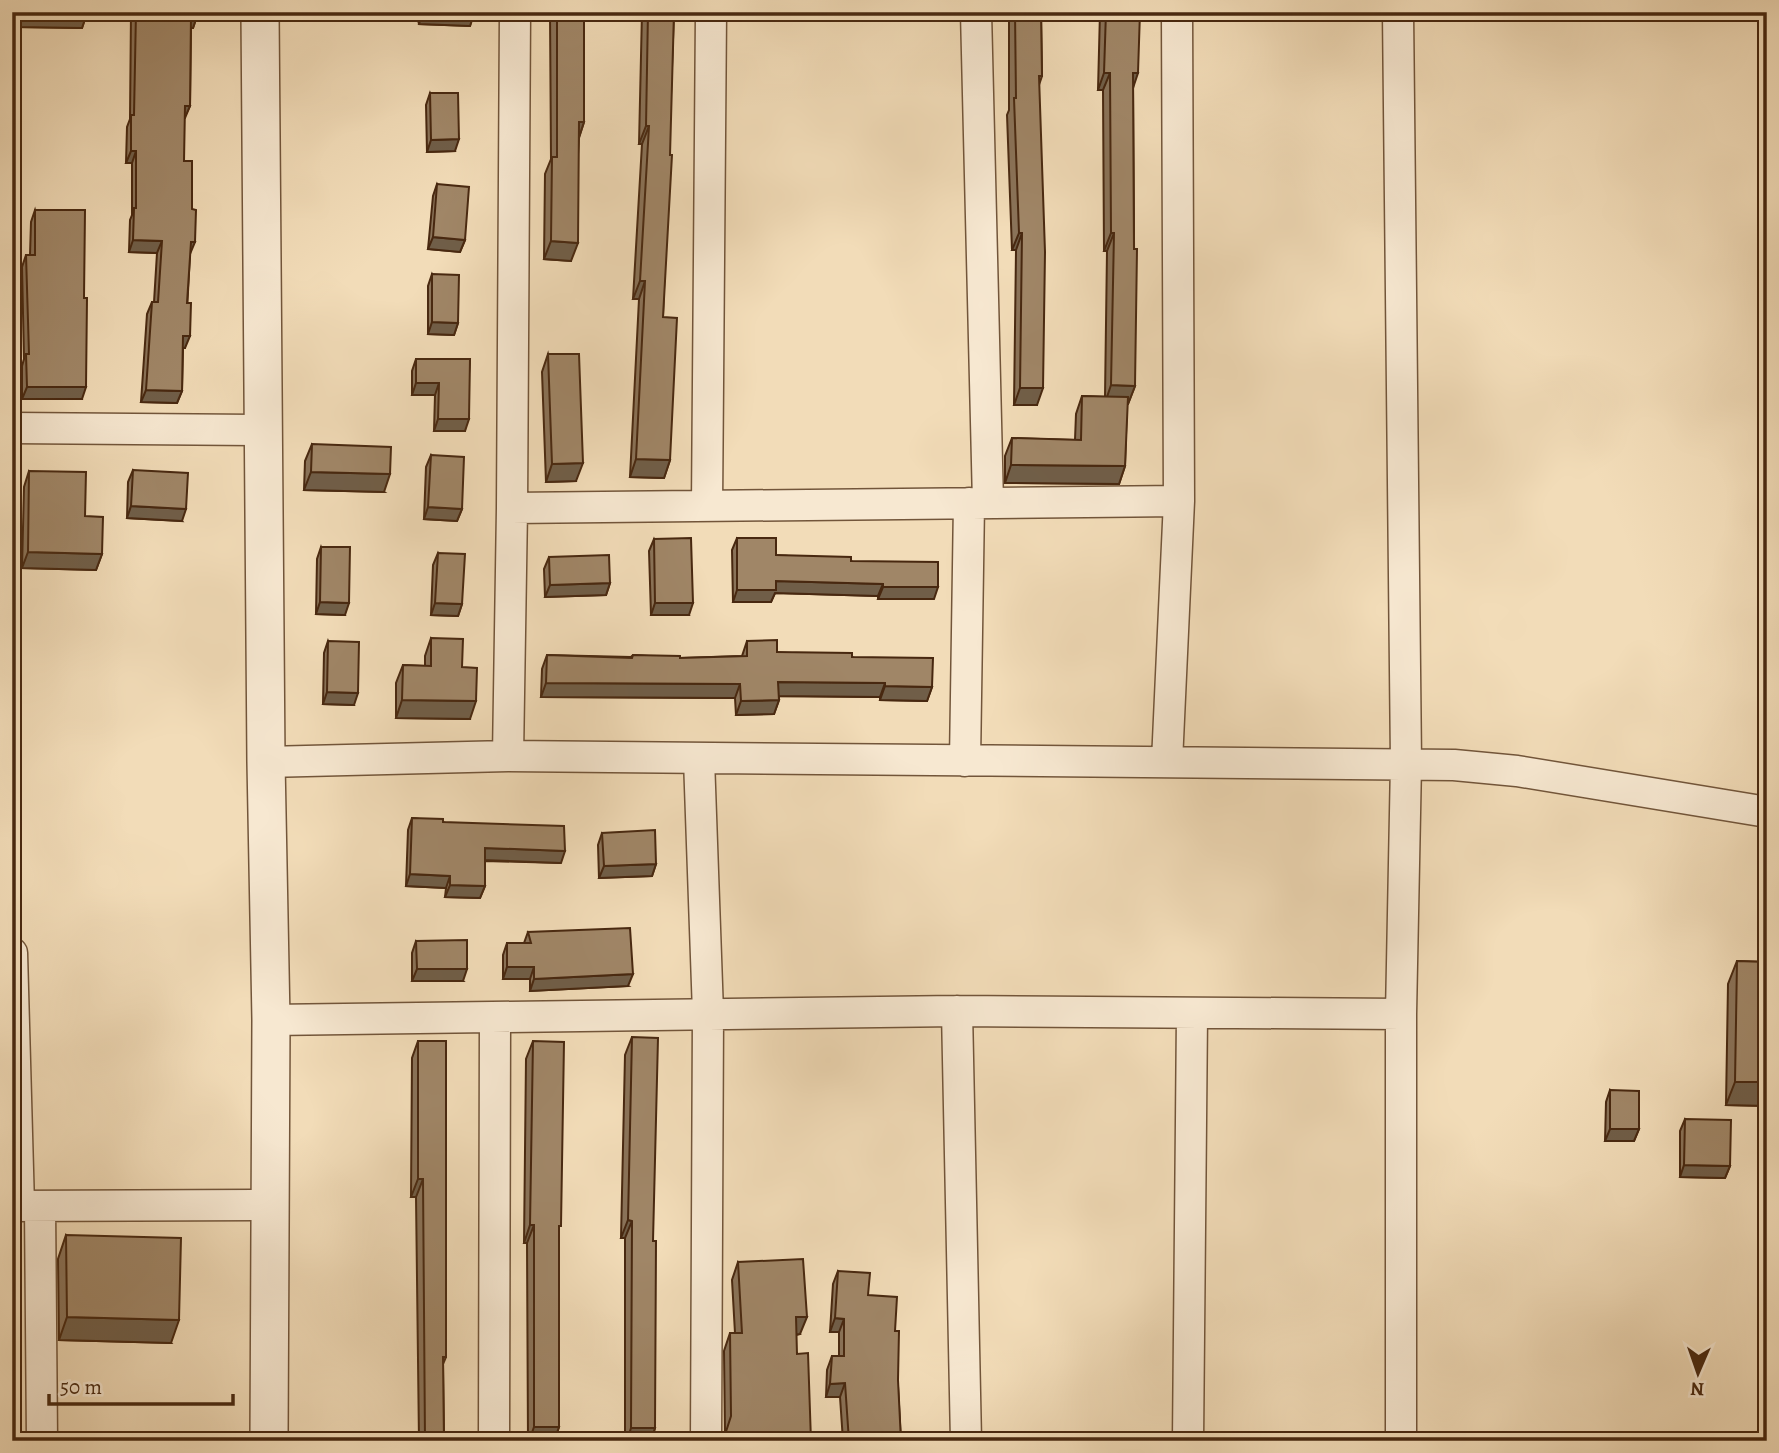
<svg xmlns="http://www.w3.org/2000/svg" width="1779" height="1453" viewBox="0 0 1779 1453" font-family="Alegreya,serif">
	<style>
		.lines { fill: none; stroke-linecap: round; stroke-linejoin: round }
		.minor-casing { stroke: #72553a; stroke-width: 33 }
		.tertiary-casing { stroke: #72553a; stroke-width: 40 }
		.minor { stroke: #f7e8d1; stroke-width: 30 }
		.tertiary { stroke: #f7e8d1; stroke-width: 37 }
		.wall { fill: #8a7359; stroke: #482810; stroke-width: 2 }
		.shaded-wall { fill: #705e48; stroke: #482810; stroke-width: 2 }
		.building { fill: #a08667; stroke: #482810; stroke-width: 2 }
	</style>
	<rect width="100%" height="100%" fill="#f2dcb8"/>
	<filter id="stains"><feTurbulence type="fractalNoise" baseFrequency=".00286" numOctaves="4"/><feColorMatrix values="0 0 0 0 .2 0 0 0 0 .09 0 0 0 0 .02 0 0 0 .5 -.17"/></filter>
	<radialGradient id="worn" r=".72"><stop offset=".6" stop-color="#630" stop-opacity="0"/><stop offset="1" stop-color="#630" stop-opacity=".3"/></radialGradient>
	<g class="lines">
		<defs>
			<path id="minor" d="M 976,12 L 988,503
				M 1398,12 L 1406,763 L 1401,1014 L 1401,1441
				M 12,428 L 263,430
				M 707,506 L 711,12
				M 512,508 L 1179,501
				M 508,756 L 512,508 L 515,12
				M 699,759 L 708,1013 L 706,1441
				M 965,761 L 969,503
				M 266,762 L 508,756 L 1454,765 L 1517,771 L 1767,812
				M 1167,762 L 1179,501 L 1177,12
				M 12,953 L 19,1206
				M 957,1011 L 966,1441
				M 271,1020 L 957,1011 L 1401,1014
				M 12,1206 L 268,1205
				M 40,1206 L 42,1441
				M 494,1441 L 495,1018
				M 1188,1441 L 1192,1014"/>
			<path id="tertiary" d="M 260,12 L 266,762 L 271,1020 L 269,1441"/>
		</defs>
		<!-- minor casing -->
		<use href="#minor" class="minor-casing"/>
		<!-- tertiary casing -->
		<use href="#tertiary" class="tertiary-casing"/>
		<!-- minor -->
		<use href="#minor" class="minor"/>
		<!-- tertiary -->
		<use href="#tertiary" class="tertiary"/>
	</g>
	<!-- wall -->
	<path class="wall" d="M 17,12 L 86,12 L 86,16 L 82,28 L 17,27 Z
		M 131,12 L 197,12 L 197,16 L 193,28 L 191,28 L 190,106 L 184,118 L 184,161 L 190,254 L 185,348 L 183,348 L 182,391 L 177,403 L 141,402 L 147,314 L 152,302 L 154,302 L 157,253 L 129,252 L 130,220 L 132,215 L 132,163 L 126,163 L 127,127 L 130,119 Z
		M 416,12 L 474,12 L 470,26 L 419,24 Z
		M 550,12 L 584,12 L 584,122 L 579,138 L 571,261 L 544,259 L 545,174 L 551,159 Z
		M 642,12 L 674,12 L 663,317 L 670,460 L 664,478 L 630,477 L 639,299 L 633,299 L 642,144 L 639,144 Z
		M 1009,12 L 1041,12 L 1042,76 L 1039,85 L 1037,405 L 1014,405 L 1016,250 L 1012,250 L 1007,115 L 1009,110 Z
		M 1100,12 L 1140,12 L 1133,89 L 1135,386 L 1128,404 L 1127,404 L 1125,466 L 1119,484 L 1005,483 L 1005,456 L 1012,438 L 1075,440 L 1076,414 L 1082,396 L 1105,397 L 1107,251 L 1104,251 L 1103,90 L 1098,90 Z
		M 430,93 L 455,151 L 427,152 L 426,105 Z
		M 437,184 L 465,240 L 460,252 L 428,249 L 433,196 Z
		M 35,210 L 82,399 L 22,399 L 22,366 L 24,359 L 22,267 L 26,255 L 30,255 L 31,222 Z
		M 432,274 L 458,323 L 454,335 L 428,334 L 428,286 Z
		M 548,354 L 576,481 L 546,482 L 542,372 Z
		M 416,359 L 470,359 L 465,431 L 434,431 L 435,395 L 412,395 L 412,371 Z
		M 312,444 L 384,492 L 304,490 L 305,461 Z
		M 431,455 L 462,509 L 457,521 L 424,519 L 426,467 Z
		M 133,470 L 182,521 L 127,518 L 128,482 Z
		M 29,471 L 85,516 L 102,554 L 96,570 L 22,568 L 24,487 Z
		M 737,538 L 776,555 L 851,561 L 934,599 L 878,599 L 878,596 L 775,593 L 771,602 L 733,602 L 732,550 Z
		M 654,539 L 689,615 L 651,615 L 649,551 Z
		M 321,547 L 345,615 L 316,614 L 317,559 Z
		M 438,553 L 462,604 L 458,616 L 431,615 L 433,565 Z
		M 549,557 L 610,583 L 606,595 L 545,597 L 544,569 Z
		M 431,638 L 462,667 L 470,719 L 396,718 L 396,683 L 403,665 L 425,666 L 425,656 Z
		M 328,641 L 354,705 L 323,704 L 324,653 Z
		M 747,641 L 777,652 L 852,657 L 932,687 L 927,701 L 880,700 L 880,697 L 779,696 L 779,700 L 774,714 L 736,715 L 735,698 L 541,697 L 542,669 L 547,655 L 631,657 L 633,655 L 680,658 L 742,656 Z
		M 412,818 L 443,822 L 561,863 L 485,861 L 485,886 L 480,898 L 445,897 L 446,888 L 406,886 L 408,830 Z
		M 602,833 L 656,864 L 652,876 L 599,878 L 598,845 Z
		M 528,932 L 628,986 L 530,991 L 530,979 L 503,979 L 503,955 L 507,943 L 524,943 Z
		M 416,941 L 463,981 L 412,981 L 412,953 Z
		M 1737,961 L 1767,962 L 1767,1106 L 1726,1105 L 1728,984 Z
		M 632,1037 L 653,1241 L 655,1428 L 651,1441 L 625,1441 L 625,1238 L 621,1238 L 625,1055 Z
		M 418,1041 L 446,1357 L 443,1364 L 444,1441 L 419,1441 L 416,1197 L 411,1197 L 412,1058 Z
		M 533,1041 L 559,1427 L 554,1441 L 528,1441 L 527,1243 L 524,1243 L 526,1059 Z
		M 1610,1090 L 1639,1129 L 1634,1141 L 1605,1141 L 1606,1102 Z
		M 1685,1119 L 1730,1166 L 1725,1178 L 1680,1177 L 1680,1131 Z
		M 66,1235 L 171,1343 L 59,1340 L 58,1259 Z
		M 738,1262 L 800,1334 L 796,1335 L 725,1434 L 724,1351 L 730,1333 L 735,1333 L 732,1280 Z
		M 838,1271 L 868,1295 L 895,1331 L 901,1441 L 843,1441 L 840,1397 L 826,1397 L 827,1370 L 832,1356 L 839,1356 L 839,1332 L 830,1332 L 833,1284 Z"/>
	<!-- shaded-wall -->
	<path class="shaded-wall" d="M 423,12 L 474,14 L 470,26 L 419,24 Z
		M 22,15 L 86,16 L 82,28 L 17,27 Z
		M 191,16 L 197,16 L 193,28 L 187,28 Z
		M 1104,73 L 1110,73 L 1103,90 L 1098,90 Z
		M 1133,73 L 1138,73 L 1132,91 Z
		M 185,106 L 190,106 L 185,118 L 180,118 Z
		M 579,122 L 584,122 L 578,140 Z
		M 646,126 L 649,126 L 642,144 L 639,144 Z
		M 459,139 L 455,151 L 427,152 L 431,140 Z
		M 131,151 L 136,151 L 132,163 L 126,163 Z
		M 1019,233 L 1022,233 L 1016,250 L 1012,250 Z
		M 1111,233 L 1114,233 L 1107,251 L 1104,251 Z
		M 433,237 L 465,240 L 460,252 L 428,249 Z
		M 133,240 L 162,241 L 157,253 L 129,252 Z
		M 551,241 L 578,243 L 571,261 L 544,259 Z
		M 191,242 L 195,242 L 190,254 L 186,254 Z
		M 640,281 L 645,281 L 639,299 L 633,299 Z
		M 432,322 L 458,323 L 454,335 L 428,334 Z
		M 183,336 L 190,336 L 185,348 L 178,348 Z
		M 416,383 L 439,383 L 435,395 L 412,395 Z
		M 1111,385 L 1135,386 L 1128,404 L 1105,403 Z
		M 27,387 L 86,387 L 82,399 L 22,399 Z
		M 1020,388 L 1043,388 L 1037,405 L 1014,405 Z
		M 146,390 L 182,391 L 177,403 L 141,402 Z
		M 438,419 L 469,419 L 465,431 L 434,431 Z
		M 636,459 L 670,460 L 664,478 L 630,477 Z
		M 583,463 L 576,481 L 546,482 L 552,464 Z
		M 1011,465 L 1125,466 L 1119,484 L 1005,483 Z
		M 311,472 L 390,474 L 384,492 L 304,490 Z
		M 131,506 L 186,509 L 182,521 L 127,518 Z
		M 428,507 L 462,509 L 457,521 L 424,519 Z
		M 28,552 L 102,554 L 96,570 L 22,568 Z
		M 776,581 L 883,584 L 878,596 L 775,593 L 771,602 L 733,602 L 737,590 Z
		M 610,583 L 606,595 L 545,597 L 550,585 Z
		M 883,587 L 938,587 L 934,599 L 878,599 Z
		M 320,602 L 349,603 L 345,615 L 316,614 Z
		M 435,603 L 462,604 L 458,616 L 431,615 Z
		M 655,603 L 693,603 L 689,615 L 651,615 Z
		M 778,682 L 885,683 L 880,697 L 773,696 Z
		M 546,683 L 740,684 L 735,698 L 541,697 Z
		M 885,686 L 932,687 L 927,701 L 880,700 Z
		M 327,692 L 358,693 L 354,705 L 323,704 Z
		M 402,700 L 476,701 L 470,719 L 396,718 Z
		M 779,700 L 774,714 L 736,715 L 741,701 Z
		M 485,848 L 565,851 L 561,863 L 481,860 Z
		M 656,864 L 652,876 L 599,878 L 604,866 Z
		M 410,874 L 450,876 L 446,888 L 406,886 Z
		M 450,885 L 485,886 L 480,898 L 445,897 Z
		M 507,967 L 534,967 L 530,979 L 503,979 Z
		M 417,969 L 467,969 L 463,981 L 412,981 Z
		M 633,974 L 628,986 L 530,991 L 534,979 Z
		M 1735,1082 L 1767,1082 L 1767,1106 L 1726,1105 Z
		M 1610,1129 L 1639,1129 L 1634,1141 L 1605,1141 Z
		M 1684,1165 L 1730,1166 L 1725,1178 L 1680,1177 Z
		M 418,1179 L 423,1179 L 416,1197 L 411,1197 Z
		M 628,1220 L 632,1221 L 625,1238 L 621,1238 Z
		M 530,1225 L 534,1225 L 527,1243 L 524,1243 Z
		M 67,1317 L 179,1320 L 171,1343 L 59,1340 Z
		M 796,1317 L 807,1317 L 800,1334 L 789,1335 Z
		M 835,1318 L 844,1319 L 839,1332 L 830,1332 Z
		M 845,1383 L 840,1397 L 826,1397 L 830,1384 Z
		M 534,1427 L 559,1427 L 554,1441 L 529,1441 Z
		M 631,1428 L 655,1428 L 651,1441 L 627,1441 Z"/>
	<!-- building -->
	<path class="building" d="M 22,12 L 86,12 L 86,16 L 22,15 Z
		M 136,12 L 197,12 L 197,16 L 191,16 L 190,106 L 185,106 L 184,161 L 192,161 L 192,209 L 196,210 L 195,242 L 191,242 L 187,303 L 191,303 L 190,336 L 183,336 L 182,391 L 146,390 L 152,302 L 158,302 L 162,241 L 133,240 L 134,208 L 136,208 L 136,151 L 131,151 L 131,115 L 134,115 Z
		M 423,12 L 474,12 L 474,14 Z
		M 557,12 L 584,12 L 584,122 L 579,122 L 578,243 L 551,241 L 552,157 L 557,157 Z
		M 648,12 L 674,12 L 670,155 L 672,155 L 663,317 L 677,318 L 670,460 L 636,459 L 645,281 L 640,281 L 649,126 L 646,126 Z
		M 1015,12 L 1041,12 L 1042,76 L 1039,76 L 1045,252 L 1043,388 L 1020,388 L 1022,233 L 1019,233 L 1014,98 L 1016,98 Z
		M 1106,12 L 1140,12 L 1138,73 L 1133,73 L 1134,249 L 1137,249 L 1135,386 L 1111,385 L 1114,233 L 1111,233 L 1110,73 L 1104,73 Z
		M 430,93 L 458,93 L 459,139 L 431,140 Z
		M 437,184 L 469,187 L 465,240 L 433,237 Z
		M 35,210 L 85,210 L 84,298 L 87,298 L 86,387 L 27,387 L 26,354 L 29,354 L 26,255 L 35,255 Z
		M 432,274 L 459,275 L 458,323 L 432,322 Z
		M 548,354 L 579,354 L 583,463 L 552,464 Z
		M 416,359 L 470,359 L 469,419 L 438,419 L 439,383 L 416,383 Z
		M 1082,396 L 1128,397 L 1125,466 L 1011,465 L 1012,438 L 1081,440 Z
		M 312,444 L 391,447 L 390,474 L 311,472 Z
		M 431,455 L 464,457 L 462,509 L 428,507 Z
		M 133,470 L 188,473 L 186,509 L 131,506 Z
		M 29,471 L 86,472 L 85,516 L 103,517 L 102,554 L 28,552 Z
		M 691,538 L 693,603 L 655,603 L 654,539 Z
		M 737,538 L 776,538 L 776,555 L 851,557 L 851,561 L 938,562 L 938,587 L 883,587 L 883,584 L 776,581 L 776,590 L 737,590 Z
		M 321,547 L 350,547 L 349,603 L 320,602 Z
		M 438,553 L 465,554 L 462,604 L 435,603 Z
		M 609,555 L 610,583 L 550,585 L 549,557 Z
		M 431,638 L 463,639 L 462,667 L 477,668 L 476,701 L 402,700 L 403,665 L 431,666 Z
		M 777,640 L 777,652 L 852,653 L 852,657 L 933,658 L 932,687 L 885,686 L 885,683 L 778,682 L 779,700 L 741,701 L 740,684 L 546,683 L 547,655 L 632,658 L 633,655 L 680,656 L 680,658 L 747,656 L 747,641 Z
		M 328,641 L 359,642 L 358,693 L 327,692 Z
		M 412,818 L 443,819 L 443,822 L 564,826 L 565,851 L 485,848 L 485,886 L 450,885 L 450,876 L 410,874 Z
		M 655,830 L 656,864 L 604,866 L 602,833 Z
		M 630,928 L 633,974 L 534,979 L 534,967 L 507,967 L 507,943 L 531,943 L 528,932 Z
		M 467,940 L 467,969 L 417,969 L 416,941 Z
		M 1737,961 L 1767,962 L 1767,1082 L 1735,1082 Z
		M 632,1037 L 658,1038 L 653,1241 L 656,1241 L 655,1428 L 631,1428 L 632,1221 L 628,1220 Z
		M 418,1041 L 446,1041 L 446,1357 L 443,1357 L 444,1441 L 425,1441 L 423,1179 L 418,1179 Z
		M 533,1041 L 564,1042 L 561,1226 L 559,1226 L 559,1427 L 534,1427 L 534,1225 L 530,1225 Z
		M 1610,1090 L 1639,1091 L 1639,1129 L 1610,1129 Z
		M 1685,1119 L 1731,1120 L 1730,1166 L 1684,1165 Z
		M 66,1235 L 181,1238 L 179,1320 L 67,1317 Z
		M 803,1259 L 807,1317 L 796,1317 L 797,1354 L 808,1353 L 811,1441 L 723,1441 L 731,1416 L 730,1333 L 742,1333 L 738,1262 Z
		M 838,1271 L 870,1273 L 868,1295 L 897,1297 L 895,1331 L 899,1331 L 898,1380 L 901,1441 L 849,1441 L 845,1383 L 830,1384 L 832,1356 L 844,1356 L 844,1319 L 835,1318 Z"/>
	<!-- margin -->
	<rect width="1779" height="1453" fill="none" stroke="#f2dcb8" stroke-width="42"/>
	<rect x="14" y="14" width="1751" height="1425" fill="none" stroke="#482810" stroke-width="3.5"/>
	<rect x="21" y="21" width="1737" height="1411" fill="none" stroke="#482810" stroke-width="2"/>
	<!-- north arrow -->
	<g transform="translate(1698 1373) rotate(182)" stroke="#f7e8d1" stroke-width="5" paint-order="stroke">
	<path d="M0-5L12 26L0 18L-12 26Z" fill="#482810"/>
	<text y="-10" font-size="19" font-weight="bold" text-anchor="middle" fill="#482810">N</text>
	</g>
	<!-- scale -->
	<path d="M49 1394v10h184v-10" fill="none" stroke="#482810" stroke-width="3.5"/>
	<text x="60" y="1394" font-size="21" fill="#482810" stroke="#f7e8d1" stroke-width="5" paint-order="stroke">50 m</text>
	<rect width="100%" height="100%" filter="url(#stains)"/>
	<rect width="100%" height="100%" fill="url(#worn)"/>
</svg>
